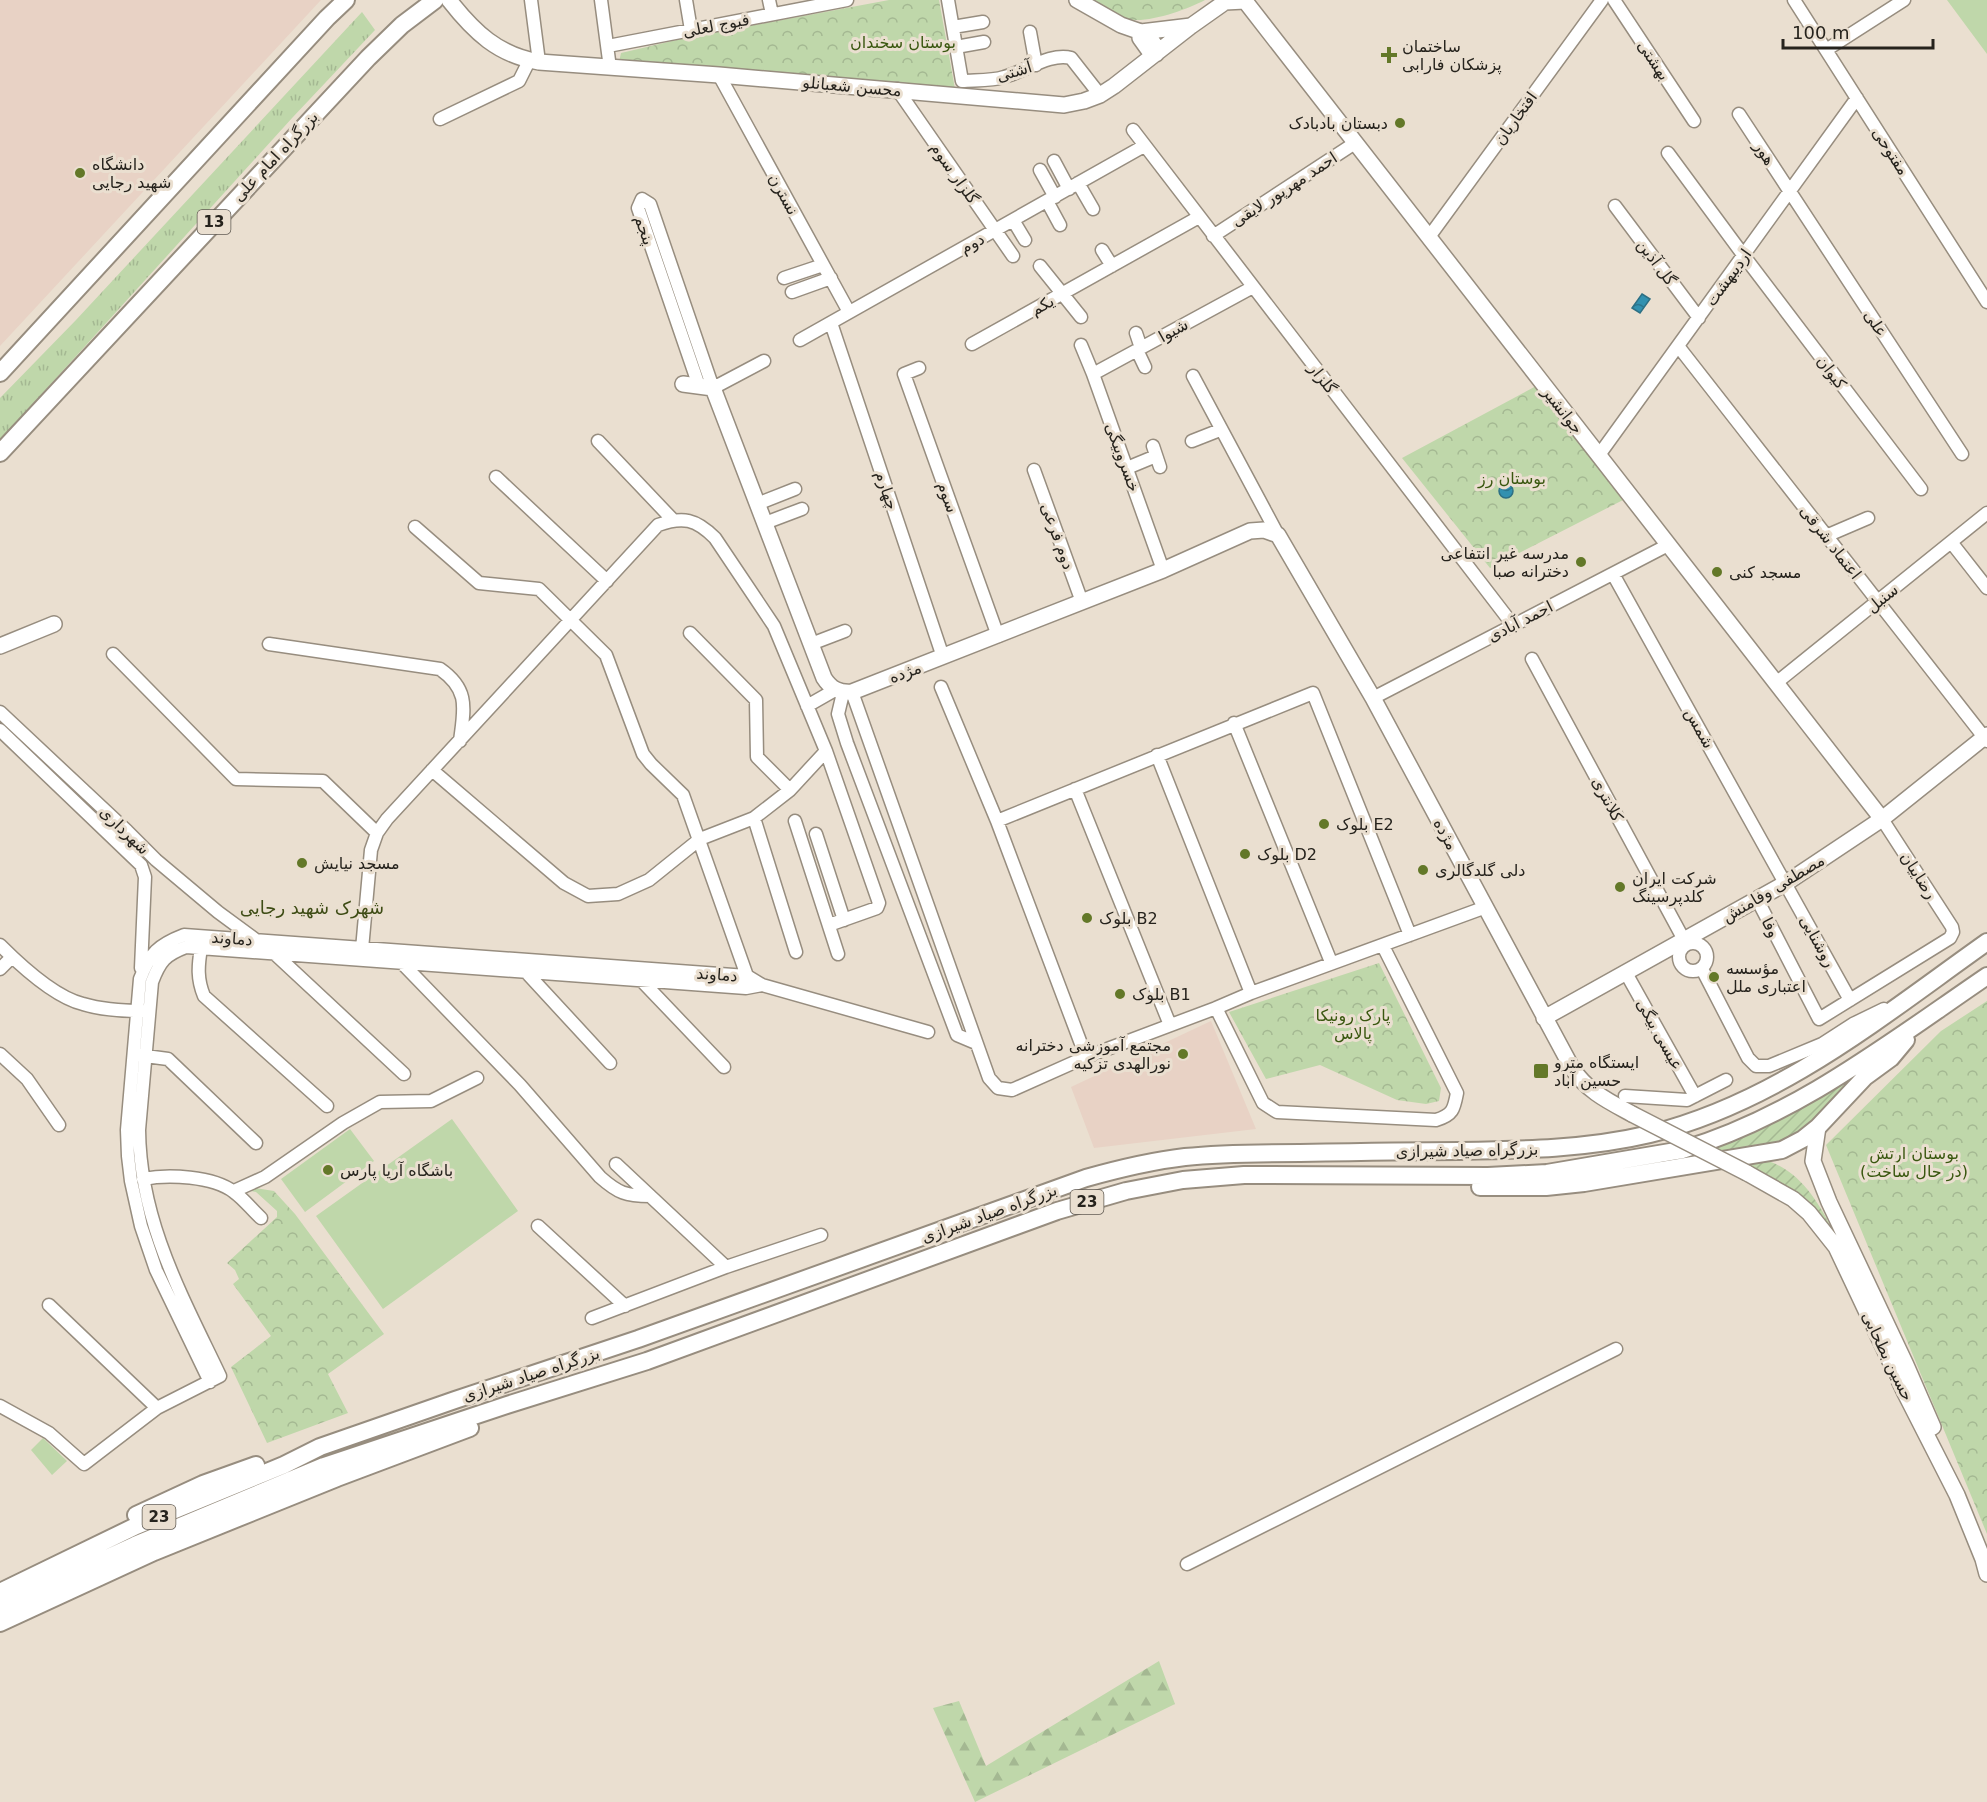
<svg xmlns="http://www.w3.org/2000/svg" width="1987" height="1802" viewBox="0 0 1987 1802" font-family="'DejaVu Sans',Vazirmatn,sans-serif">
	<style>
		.education { fill: #e8d2c5 }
		.grass { fill: url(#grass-tufts) }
		.forest { fill: url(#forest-firs) }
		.park { fill: url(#park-crowns) }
		.garden { fill: url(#garden-furrows) }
		.pitch { fill: #bfd7aa }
		.water { fill: url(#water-waves); stroke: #2e7084; stroke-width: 1.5 }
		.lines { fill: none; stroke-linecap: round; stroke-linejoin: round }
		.minor-casing { stroke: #978d7f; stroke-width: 15 }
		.major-casing { stroke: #978d7f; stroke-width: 18 }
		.highway-casing { stroke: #978d7f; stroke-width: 20 }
		.minor { stroke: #fff; stroke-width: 12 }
		.major { stroke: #fff; stroke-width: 15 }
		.highway { stroke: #fff; stroke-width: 16 }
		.major-bridge-casing { stroke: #978d7f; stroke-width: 18; stroke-linecap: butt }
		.major-bridge { stroke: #fff; stroke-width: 15 }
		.poi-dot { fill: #637828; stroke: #eadfd0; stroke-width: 2 }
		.labels { text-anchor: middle; stroke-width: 6; stroke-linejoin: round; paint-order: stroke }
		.shield { fill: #eadfd0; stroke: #615b53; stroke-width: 1.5 }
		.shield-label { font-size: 15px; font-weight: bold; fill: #26231d }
		.street-label { font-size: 16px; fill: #26231d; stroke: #eadfd0 }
		.park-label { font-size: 16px; fill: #39570f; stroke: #eadfd0 }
		.poi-label { font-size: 16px; fill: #26231d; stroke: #eadfd0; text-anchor: start }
		.neighbourhood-label { font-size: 18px; fill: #3e4c15; stroke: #eadfd0 }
	</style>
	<defs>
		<pattern id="grass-tufts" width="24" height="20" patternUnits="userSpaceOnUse" patternTransform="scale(1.5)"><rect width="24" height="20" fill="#bfd7aa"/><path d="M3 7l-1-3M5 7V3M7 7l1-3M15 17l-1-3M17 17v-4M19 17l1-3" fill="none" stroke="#a4b892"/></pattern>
		<pattern id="forest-firs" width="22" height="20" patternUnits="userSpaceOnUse" patternTransform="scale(1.5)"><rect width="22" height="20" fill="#bfd7aa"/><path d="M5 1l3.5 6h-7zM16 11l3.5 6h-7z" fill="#a4b892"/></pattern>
		<pattern id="park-crowns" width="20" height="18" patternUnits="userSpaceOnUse" patternTransform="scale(1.5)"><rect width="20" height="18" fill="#bfd7aa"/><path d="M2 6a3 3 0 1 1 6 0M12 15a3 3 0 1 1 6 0" fill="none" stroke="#a4b892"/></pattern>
		<pattern id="garden-furrows" width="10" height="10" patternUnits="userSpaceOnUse" patternTransform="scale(1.5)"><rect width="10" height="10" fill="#bfd7aa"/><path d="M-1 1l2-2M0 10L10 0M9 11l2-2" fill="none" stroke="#a4b892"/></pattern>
		<pattern id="water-waves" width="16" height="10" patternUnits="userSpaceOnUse" patternTransform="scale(1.5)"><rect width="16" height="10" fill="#3291b0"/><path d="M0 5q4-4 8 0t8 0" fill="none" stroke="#2a768f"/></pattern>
	</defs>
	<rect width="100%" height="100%" fill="#eadfd0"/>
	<!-- education -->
	<path class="education" d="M 0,0 L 321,0 L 0,346 Z
		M 1211,1021 L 1256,1129 L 1094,1148 L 1071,1087 Z"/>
	<!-- grass -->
	<path class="grass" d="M 362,12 L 375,30 L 293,117 L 0,440 L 0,398 L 76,320 Z"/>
	<!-- forest -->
	<path class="forest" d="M 1159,1661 L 1175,1704 L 975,1802 L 933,1708 L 959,1701 L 986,1766 Z"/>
	<!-- park -->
	<path class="park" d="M 889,0 L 939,0 L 955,89 L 802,74 L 619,62 L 621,53 L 685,38 Z
		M 1093,0 L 1205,0 C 1186,10 1147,24 1127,19 C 1115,16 1104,6 1093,0 Z
		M 1538,385 L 1625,499 L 1490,568 L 1402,458 Z
		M 1379,963 L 1441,1088 L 1439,1101 L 1426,1104 L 1397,1100 L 1320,1065 L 1266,1079 L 1229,1012 Z
		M 1987,1001 L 1987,1534 L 1826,1145 L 1941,1031 Z
		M 255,1188 L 274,1191 L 295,1214 L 384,1334 L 328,1374 L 348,1413 L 267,1443 L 231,1367 L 271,1336 L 233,1284 L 239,1279 L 235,1270 L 227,1263 L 277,1217 L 277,1211 L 256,1192 L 251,1191 Z"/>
	<!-- garden -->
	<path class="garden" d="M 1889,1054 L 1789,1144 L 1757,1144 L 1728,1157 L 1709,1148 L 1818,1098 Z
		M 1760,1159 C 1797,1166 1819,1202 1834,1233 C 1807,1194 1783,1182 1740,1163 Z"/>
	<!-- pitch -->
	<path class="pitch" d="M 1947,0 L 1987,0 L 1987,54 Z
		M 452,1119 L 518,1211 L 383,1309 L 316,1216 Z
		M 350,1129 L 374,1161 L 305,1212 L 281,1179 Z
		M 43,1438 L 67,1461 L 52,1475 L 31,1450 Z"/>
	<!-- water -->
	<path class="water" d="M 1642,294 L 1650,299 L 1640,313 L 1632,308 Z
		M1499 491a7 7 0 1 1 14 0a7 7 0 1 1-14 0Z"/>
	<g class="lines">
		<defs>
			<path id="minor" d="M 531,0 L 539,62
				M 601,0 L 610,68
				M 686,0 L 691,30
				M 769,0 L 772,14
				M 948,0 L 962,81 C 976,80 992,81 1004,77 C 1024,72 1051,52 1071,58 L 1100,95
				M 1614,0 L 1694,121
				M 1794,0 L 1987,302
				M 953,27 L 983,22
				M 1030,32 L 1036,65
				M 608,46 L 847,0
				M 956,47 L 984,42
				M 1826,50 L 1904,0
				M 719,75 L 849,312
				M 897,89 L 1013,256
				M 1739,114 L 1962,454
				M 440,119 L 519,81 L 529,61
				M 1133,130 L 1513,625
				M 1668,153 L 1744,256 L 1921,489
				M 1054,161 L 1069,189
				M 1040,170 L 1055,197
				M 1078,183 L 1093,209
				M 1047,201 L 1060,225
				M 1615,206 L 1699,318
				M 1013,220 L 1025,240
				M 1213,236 L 1355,143
				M 1429,237 L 1602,0
				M 1102,250 L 1112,266
				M 1040,266 L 1081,317
				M 784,278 L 823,265
				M 792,292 L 831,278
				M 831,323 L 943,657
				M 1136,333 L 1141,348
				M 800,340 L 1144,146
				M 972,344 L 1199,217
				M 1081,345 L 1093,374 L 1163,570
				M 1678,346 L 1987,741
				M 1137,350 L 1145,367
				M 919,368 L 904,374 L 998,636
				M 1093,374 L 1253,287
				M 1193,376 L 1278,535
				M 699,386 L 638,208 L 642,199 L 650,204 L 713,388 L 764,361
				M 598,441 L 673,520
				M 1192,441 L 1220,430
				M 1153,446 L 1160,467
				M 1599,455 L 1857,98
				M 1127,468 L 1156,456
				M 1034,470 L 1082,602
				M 496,477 L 607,581
				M 757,504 L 795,489
				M 765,523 L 802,509
				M 415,527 L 479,583 L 539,589 L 606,655 L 643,754 L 651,764 L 683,795 L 747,976
				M 1826,536 L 1868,518
				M 1951,542 L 1987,588
				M 1613,574 L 1850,1000
				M 690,633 L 756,700 L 757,757 L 790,790
				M 269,644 L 440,669 C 470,690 464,709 460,741
				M 811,644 L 845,631
				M 113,654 L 236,779 L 323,781 L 377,833
				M 1532,659 L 1684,940
				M 1776,683 L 1987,513
				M 941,687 L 997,821 L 1086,1057
				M 852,692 L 989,1078 L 998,1088 L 1012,1090 L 1086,1057 L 1216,1008 L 1251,993 L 1486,907
				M 843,693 L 838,714 L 847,743 L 957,1035 L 976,1043
				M 1373,698 L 1668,545
				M 807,706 L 835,690
				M 0,712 L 127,831 L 156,860 L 218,912 L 256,940
				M 1234,723 L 1331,962
				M 0,730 L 141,865 L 145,877 L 141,968
				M 826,751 L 879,903 L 877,908 L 829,925
				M 1157,755 L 1251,993
				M 1075,789 L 1170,1025
				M 754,818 L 796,952
				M 795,821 L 838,954
				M 997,821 L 1313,693 L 1410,935
				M 816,834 L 844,920
				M 1757,899 L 1819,1019 L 1950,938 L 1953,932 L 1952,927 L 1882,819
				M1679 957a14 14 0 1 1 28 0a14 14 0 1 1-28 0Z
				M 0,945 C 21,966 54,997 83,1004 C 103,1010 123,1011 143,1011
				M 201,948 C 198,966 197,979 204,996 L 327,1106
				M 274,953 L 404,1074
				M 361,960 L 371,850 L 377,833 L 387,819 L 658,525 C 683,516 696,519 715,538 L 774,626 L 826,751 L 790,790 L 754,818 L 700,839 L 649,880 L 618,894 L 588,896 L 564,883 L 432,770
				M 400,961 L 520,1085 L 600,1177 C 618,1193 626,1196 650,1196
				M 526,968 L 526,972 L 610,1063
				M 0,969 L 12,957
				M 1702,969 L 1748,1058 L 1756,1066 L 1769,1066 L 1822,1044 L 1853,1024 L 1884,1009
				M 1626,973 L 1695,1096
				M 641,980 L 724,1067
				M 1216,1008 L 1263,1103 L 1277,1112 L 1436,1120 C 1453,1115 1454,1109 1457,1093 L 1383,946
				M 0,1054 L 27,1079 L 59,1125
				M 138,1055 L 168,1059 L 256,1143
				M 1625,1096 L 1687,1100 L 1726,1080
				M 616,1164 L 726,1267
				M 143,1179 C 168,1174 213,1176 234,1192 C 244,1199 252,1210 261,1218
				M 234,1191 L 265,1177 L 343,1123 L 380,1102 L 431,1101 L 477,1078
				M 538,1226 L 625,1306
				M 49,1305 L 157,1408
				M 592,1318 L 726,1267 L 821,1235
				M 210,1382 L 156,1270 L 141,1226 L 131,1181 L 128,1156 L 127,1130 L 140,979 C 150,953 158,945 184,935 L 747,976 L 762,985 L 928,1032
				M 0,1406 L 49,1433 L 84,1464 L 157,1408 L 220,1376 C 182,1296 140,1222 139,1130 L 152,982 C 160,961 165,955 186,947 L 746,988 L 762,985
				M 1187,1564 L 1616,1349"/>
			<path id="major" d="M 449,0 C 474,32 498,55 539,62 L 719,75 L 1064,105 L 1084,101 L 1100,95 L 1114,86 L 1191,26 L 1225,2 L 1245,1 L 1882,819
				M 1077,0 L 1121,25 L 1141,32 L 1191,26
				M 1141,32 L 1146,33 L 1157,48 L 1156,54 L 1150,52 L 1140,38 Z
				M 683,384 L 713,388 L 824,678 C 831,689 839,693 852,692 L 1163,570 L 1250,531 L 1264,530 L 1278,535 L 1373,698 L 1572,1068 C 1587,1091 1608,1101 1632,1114
				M 0,646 L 54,624
				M 1544,1018 L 1786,883 L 1882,819 L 1987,735
				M 1818,1127 L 1813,1161 L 1829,1202 L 1906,1365 L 1933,1427
				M 1747,1173 L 1793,1199 L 1809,1213 L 1836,1247 L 1905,1393 L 1957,1495 L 1983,1559 L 1987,1574"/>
			<path id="highway" d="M 0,373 L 327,18 L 346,0
				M 0,453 L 368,58 L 402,25 L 435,0
				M 1480,1187 L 1546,1187 L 1584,1183 L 1782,1150 L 1803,1139 L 1818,1127 L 1865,1077 L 1891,1058 L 1906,1040
				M 136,1515 L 203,1484 L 256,1465
				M 0,1592 L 136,1526 L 284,1465 L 320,1447 L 455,1400 L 638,1339 L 1086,1178 C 1118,1169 1151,1161 1185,1157 C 1223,1153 1262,1153 1300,1153 C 1353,1152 1406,1151 1459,1151 C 1523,1150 1587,1149 1650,1134 C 1779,1102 1881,1017 1987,942
				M 0,1607 L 135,1545 L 324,1466 L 507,1405 L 647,1361 L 1057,1211 L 1126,1191 L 1183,1180 L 1244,1175 L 1488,1176 L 1547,1173 L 1682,1150 C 1796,1116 1890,1042 1987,976
				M 0,1623 L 154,1552 L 337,1478 L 470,1428"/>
		</defs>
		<!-- minor casing -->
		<use href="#minor" class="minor-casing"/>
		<!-- major casing -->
		<use href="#major" class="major-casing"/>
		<!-- highway casing -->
		<use href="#highway" class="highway-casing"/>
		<!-- minor -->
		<use href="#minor" class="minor"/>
		<!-- major -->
		<use href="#major" class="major"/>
		<!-- highway -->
		<use href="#highway" class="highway"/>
		<defs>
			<path id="major-bridge" d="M 1632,1114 L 1747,1173"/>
		</defs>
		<!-- major-bridge casing -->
		<use href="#major-bridge" class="major-bridge-casing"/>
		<!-- major-bridge -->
		<use href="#major-bridge" class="major-bridge"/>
	</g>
	<!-- markers -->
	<g class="poi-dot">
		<path d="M1386 46h6v6h6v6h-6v6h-6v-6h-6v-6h6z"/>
		<circle cx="1400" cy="123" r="6"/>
		<circle cx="80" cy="173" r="6"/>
		<circle cx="1581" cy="562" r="6"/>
		<circle cx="1717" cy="572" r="6"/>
		<circle cx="1324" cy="824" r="6"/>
		<circle cx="1245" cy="854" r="6"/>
		<circle cx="302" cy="863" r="6"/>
		<circle cx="1423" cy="870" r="6"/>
		<circle cx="1620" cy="887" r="6"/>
		<circle cx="1087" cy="918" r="6"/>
		<circle cx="1714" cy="977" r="6"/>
		<circle cx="1120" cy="994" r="6"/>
		<circle cx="1183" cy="1054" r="6"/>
		<rect x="1533" y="1063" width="16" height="16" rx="3"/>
		<circle cx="328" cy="1170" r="6"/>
	</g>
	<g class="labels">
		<!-- shield labels -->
		<g class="shield">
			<rect x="197.5" y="210" width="33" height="24" rx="4.5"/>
			<rect x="1070.5" y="1190" width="33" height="24" rx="4.5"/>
			<rect x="142.5" y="1505" width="33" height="24" rx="4.5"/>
		</g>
		<g class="shield-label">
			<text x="214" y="227">13</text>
			<text x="1087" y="1207">23</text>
			<text x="159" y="1522">23</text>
		</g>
		<!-- street labels -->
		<g class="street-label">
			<text transform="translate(716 25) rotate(-11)" y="6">فیوج لعلی</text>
			<text transform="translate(1654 60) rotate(56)" y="6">بهشتی</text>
			<text transform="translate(1014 71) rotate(-17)" y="6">آشتی</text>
			<text transform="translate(852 86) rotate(5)" y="6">محسن شعبانلو</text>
			<text transform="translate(1515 118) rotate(-54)" y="6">افتخاریان</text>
			<text transform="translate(1891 151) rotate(57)" y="6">مفتوحی</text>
			<text transform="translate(1765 153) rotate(57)" y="6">هور</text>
			<text transform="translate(275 156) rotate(-47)" y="6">بزرگراه امام علی</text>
			<text transform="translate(955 173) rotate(55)" y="6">گلزار سوم</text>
			<text transform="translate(1284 189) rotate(-33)" y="6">احمد مهرپور لایقی</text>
			<text transform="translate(784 194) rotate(61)" y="6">نسترن</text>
			<text transform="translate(645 230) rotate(71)" y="6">پنجم</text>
			<text transform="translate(972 243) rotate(-29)" y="6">دوم</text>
			<text transform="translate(1657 262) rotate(53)" y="6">گل آذین</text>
			<text transform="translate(1728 277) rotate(-54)" y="6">اردیبهشت</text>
			<text transform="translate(1042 305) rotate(-29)" y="6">یکم</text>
			<text transform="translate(1876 323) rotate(57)" y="6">علی</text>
			<text transform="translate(1173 330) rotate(-29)" y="6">شیوا</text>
			<text transform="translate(1832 372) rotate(53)" y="6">کیوان</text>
			<text transform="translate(1323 378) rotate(52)" y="6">گلزار</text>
			<text transform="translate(1563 410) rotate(52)" y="6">جوانشیر</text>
			<text transform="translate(1123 457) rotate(70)" y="6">خسروبیگی</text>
			<text transform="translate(887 490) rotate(71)" y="6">چهارم</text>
			<text transform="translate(948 497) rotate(70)" y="6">سوم</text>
			<text transform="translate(1058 536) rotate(70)" y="6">دوم فرعی</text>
			<text transform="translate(1831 542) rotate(52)" y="6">اعتماد شرقی</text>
			<text transform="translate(1882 598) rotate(-39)" y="6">سنبل</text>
			<text transform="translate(1520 621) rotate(-27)" y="6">احمد آبادی</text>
			<text transform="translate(905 672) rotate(-20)" y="6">مژده</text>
			<text transform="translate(1700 728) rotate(61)" y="6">شمس</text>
			<text transform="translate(1608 799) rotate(62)" y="6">کلانتری</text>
			<text transform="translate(125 830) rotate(44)" y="6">شهرداری</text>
			<text transform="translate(1446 834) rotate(62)" y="6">مژده</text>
			<text transform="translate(1919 875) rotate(57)" y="6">رضاییان</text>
			<text transform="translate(1773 888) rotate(-31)" y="6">مصطفی وفامنش</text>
			<text transform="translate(1771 927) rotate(62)" y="6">وفا</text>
			<text transform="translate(232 938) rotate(4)" y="6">دماوند</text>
			<text transform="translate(1818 941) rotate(61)" y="6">روشنایی</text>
			<text transform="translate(717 974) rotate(4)" y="6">دماوند</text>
			<text transform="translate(1660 1034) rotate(61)" y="6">عیسی بیگی</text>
			<text transform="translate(1467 1150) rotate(-1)" y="6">بزرگراه صیاد شیرازی</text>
			<text transform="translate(989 1213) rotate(-20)" y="6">بزرگراه صیاد شیرازی</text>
			<text transform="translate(1888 1356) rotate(64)" y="6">حسین بطحایی</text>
			<text transform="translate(531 1374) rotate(-18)" y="6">بزرگراه صیاد شیرازی</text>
		</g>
		<!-- park labels -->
		<g class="park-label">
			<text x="903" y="48">بوستان سخندان</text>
			<text x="1512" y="484">بوستان رز</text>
			<text x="1353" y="1021">پارک رونیکا<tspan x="1353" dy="18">پالاس</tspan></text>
			<text x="1914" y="1159">بوستان ارتش<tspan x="1914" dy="18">(در حال ساخت)</tspan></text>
		</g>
		<!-- poi labels -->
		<g class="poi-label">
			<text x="1402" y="52">ساختمان<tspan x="1402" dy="18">پزشکان فارابی</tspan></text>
			<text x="1388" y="129" text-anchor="end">دبستان بادبادک</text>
			<text x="92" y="170">دانشگاه<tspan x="92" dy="18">شهید رجایی</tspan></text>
			<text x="1569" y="559" text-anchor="end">مدرسه غیر انتفاعی<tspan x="1569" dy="18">دخترانه صبا</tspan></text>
			<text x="1729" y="578">مسجد کنی</text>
			<text x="1336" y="830">بلوک E2</text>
			<text x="1257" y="860">بلوک D2</text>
			<text x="314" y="869">مسجد نیایش</text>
			<text x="1435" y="876">دلی گلدگالری</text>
			<text x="1632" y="884">شرکت ایران<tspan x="1632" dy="18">کلدپرسینگ</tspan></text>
			<text x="1099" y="924">بلوک B2</text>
			<text x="1726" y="974">مؤسسه<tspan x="1726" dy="18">اعتباری ملل</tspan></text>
			<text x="1132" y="1000">بلوک B1</text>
			<text x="1171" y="1051" text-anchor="end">مجتمع آموزشی دخترانه<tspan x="1171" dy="18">نورالهدی تزکیه</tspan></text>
			<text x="1554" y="1068">ایستگاه مترو<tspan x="1554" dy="18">حسین آباد</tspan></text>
			<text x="340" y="1176">باشگاه آریا پارس</text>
		</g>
		<!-- neighbourhood labels -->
		<g class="neighbourhood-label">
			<text x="312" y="914">شهرک شهید رجایی</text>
		</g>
	</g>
	<!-- scale -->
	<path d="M1783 39v9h150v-9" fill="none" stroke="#26231d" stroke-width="3"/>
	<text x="1792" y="39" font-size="18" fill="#26231d" stroke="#eadfd0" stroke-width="4.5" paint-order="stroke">100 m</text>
</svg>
